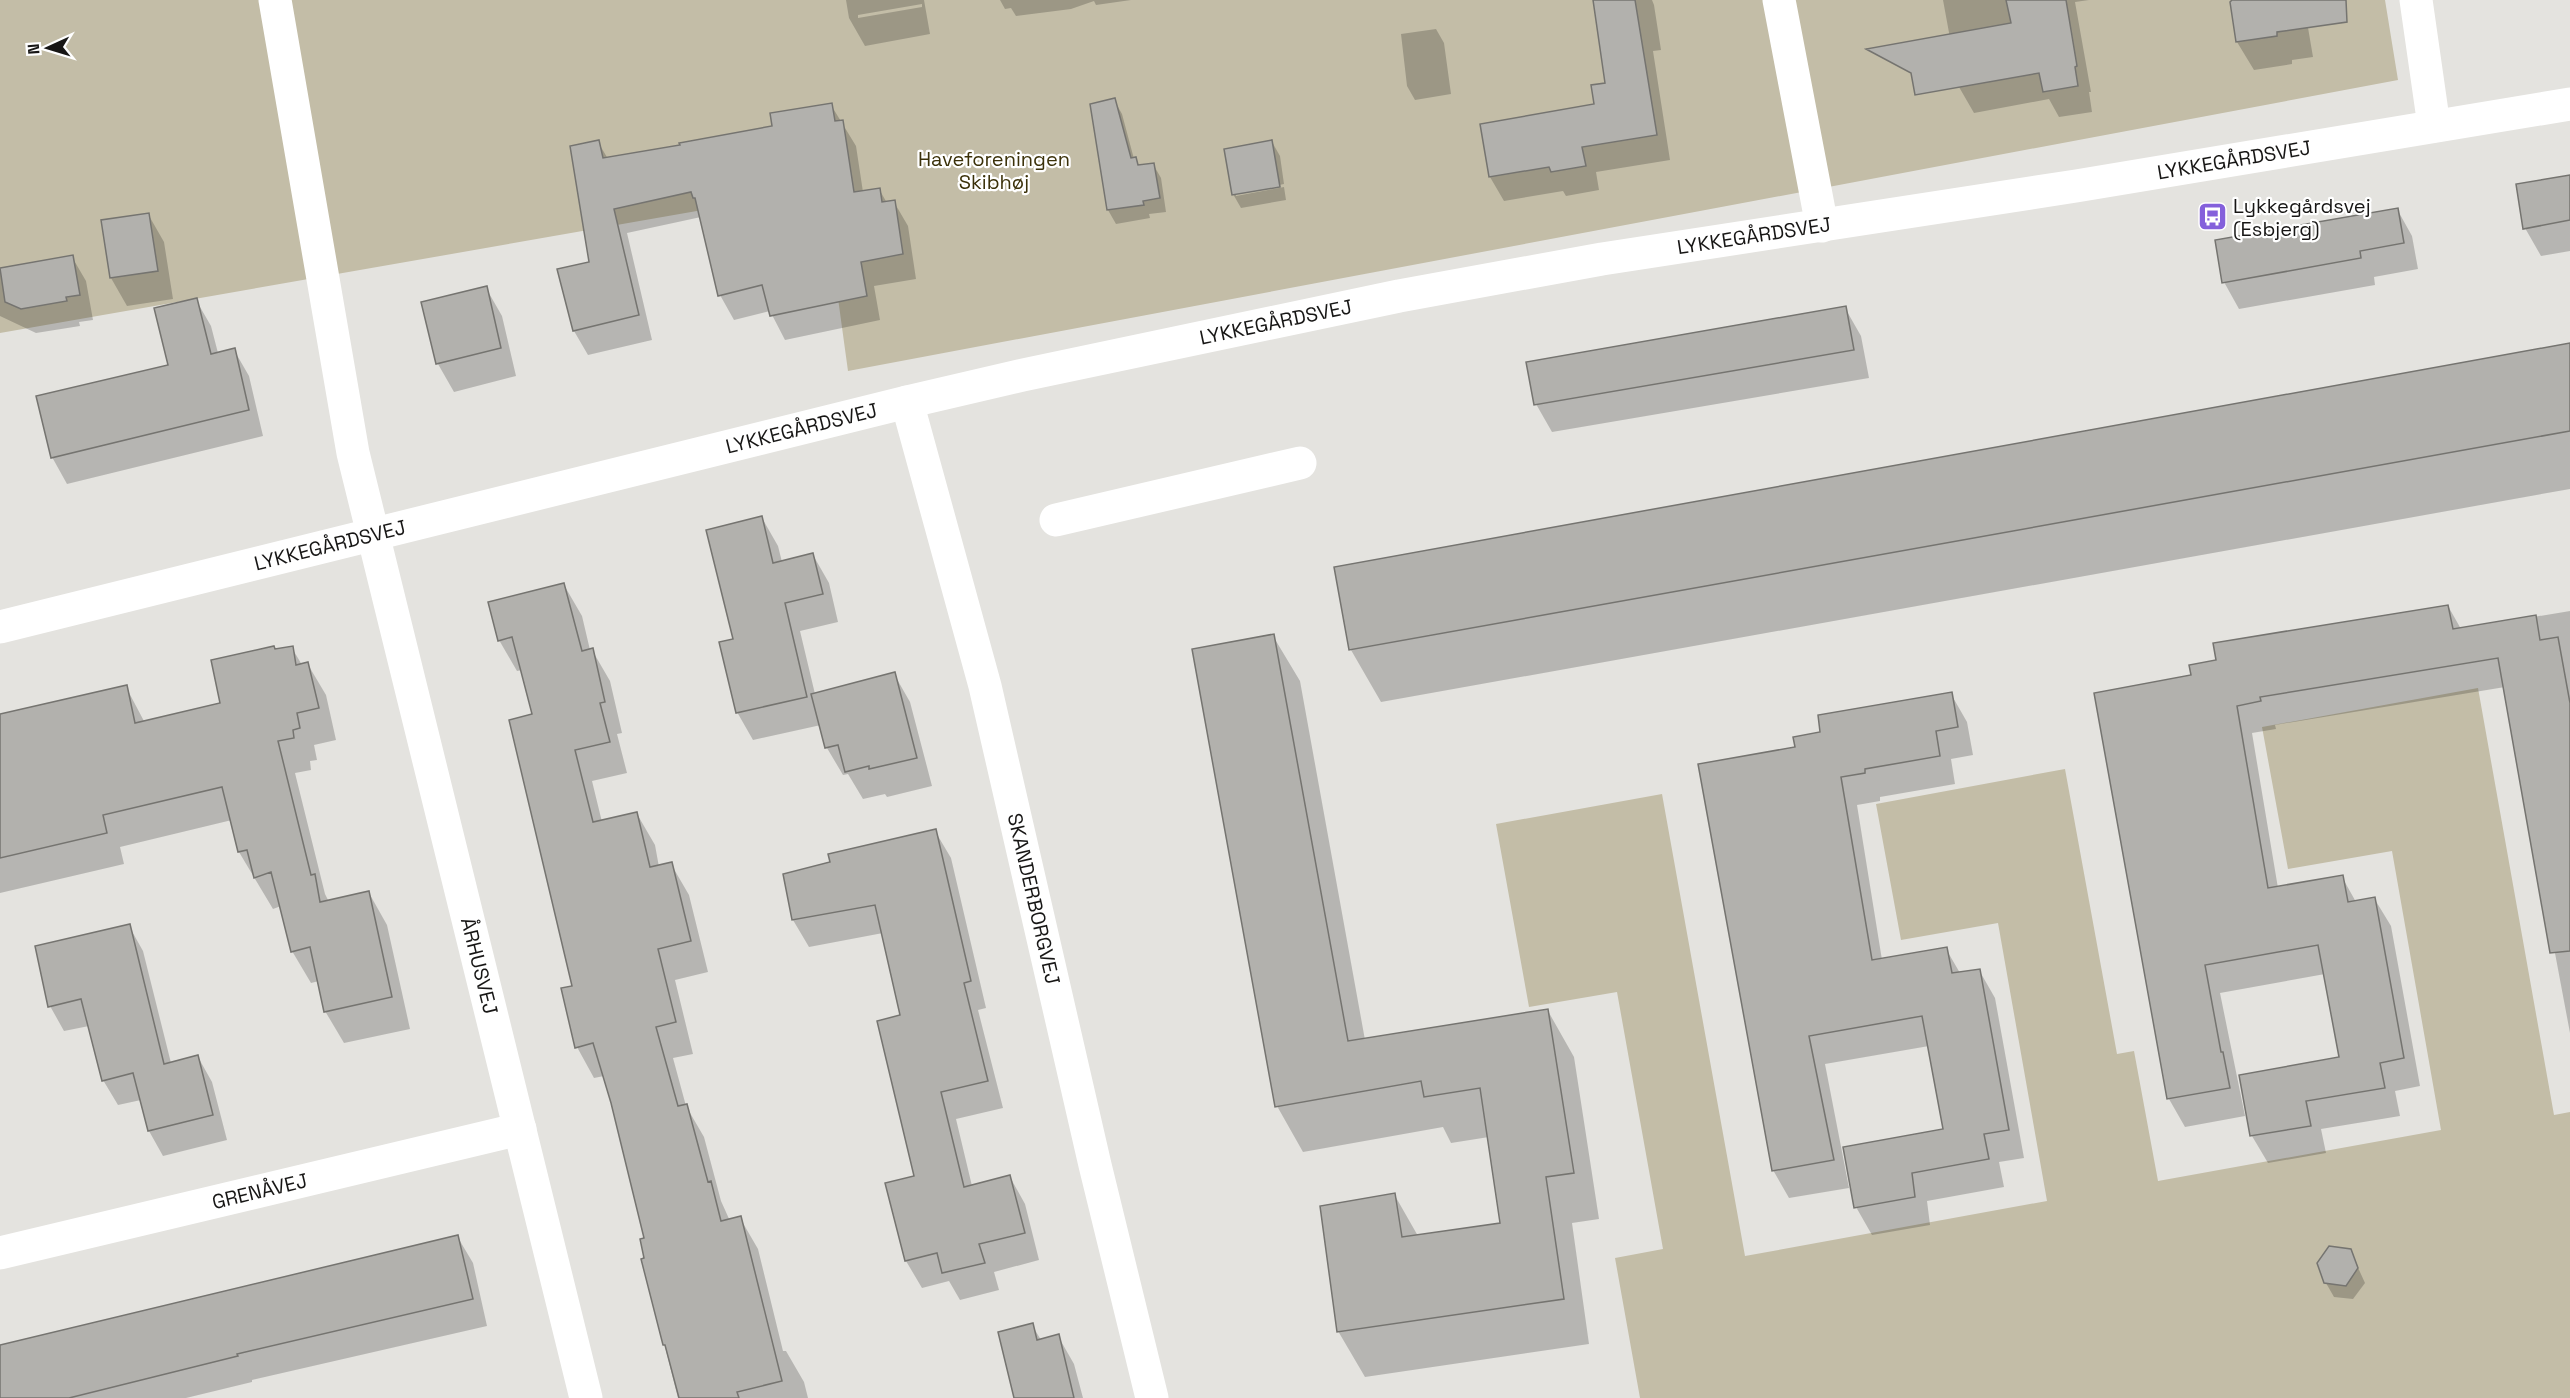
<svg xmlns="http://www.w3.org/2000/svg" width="2570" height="1398" viewBox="0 0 2570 1398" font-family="'Space Grotesk',sans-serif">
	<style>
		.green { fill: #c3bda7 }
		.shadow { fill: #0003; fill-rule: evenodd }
		.building { fill: #b2b1ad; stroke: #757470; stroke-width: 1.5 }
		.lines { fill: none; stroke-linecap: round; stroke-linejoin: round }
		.minor { stroke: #fff; stroke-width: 33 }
		.labels { text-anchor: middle; stroke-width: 4.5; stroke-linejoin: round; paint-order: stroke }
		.park-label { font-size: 20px; fill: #3b3109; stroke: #fff }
		.street-label { font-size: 20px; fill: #171615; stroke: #fff }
		.poi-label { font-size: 20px; fill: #171615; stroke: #fff; text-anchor: start }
	</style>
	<rect width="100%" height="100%" fill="#e4e3df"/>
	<!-- green -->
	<path class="green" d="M 0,0 L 2385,0 L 2398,80 L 848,371 L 823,189 L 0,333 Z
		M 2478,688 L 2554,1115 L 2570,1112 L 2570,1398 L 1640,1398 L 1615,1258 L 1663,1249 L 1617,992 L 1529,1007 L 1496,824 L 1662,794 L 1745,1256 L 2047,1201 L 1998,923 L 1901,940 L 1876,804 L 2065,769 L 2117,1054 L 2134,1051 L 2158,1181 L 2441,1130 L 2392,851 L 2288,869 L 2262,727 Z"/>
	<!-- shadow -->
	<path class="shadow" d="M 846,0 L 924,0 L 930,34 L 865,46 L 849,18 ZM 922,4 L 922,7 L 858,18 L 858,15 Z
		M 1000,0 L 1131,0 L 1096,5 L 1094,1 L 1071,9 L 1016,16 L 1011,8 L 1005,9 Z
		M 1594,0 L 1652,0 L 1654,5 L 1661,50 L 1653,51 L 1670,160 L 1596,172 L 1599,190 L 1566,196 L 1563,191 L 1504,201 L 1490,177 L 1596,106 L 1607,84 Z
		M 1943,0 L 2089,0 L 2075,2 L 2091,92 L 2089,92 L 2092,112 L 2059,117 L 2049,99 L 1974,113 L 1959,87 Z
		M 2234,0 L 2299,0 L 2305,10 L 2313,57 L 2292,60 L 2292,64 L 2254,70 L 2237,42 L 2232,3 Z
		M 1436,29 L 1444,43 L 1451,94 L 1415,100 L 1407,86 L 1401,34 Z
		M 1114,100 L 1122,114 L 1134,159 L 1140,166 L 1153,164 L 1161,178 L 1166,212 L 1149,214 L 1150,218 L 1116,224 L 1108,210 L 1092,105 Z
		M 831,105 L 856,146 L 863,192 L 879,189 L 887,203 L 894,202 L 908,226 L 916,279 L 874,286 L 880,320 L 785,340 L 770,311 L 734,320 L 720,295 L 701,217 L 627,233 L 652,340 L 588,355 L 574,331 L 559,270 L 591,263 L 598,142 L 608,159 L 682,147 L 774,127 Z
		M 1272,142 L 1280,156 L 1284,184 L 1236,193 L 1236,196 L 1284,187 L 1286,200 L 1241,208 L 1233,194 Z
		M 2570,177 L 2570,251 L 2541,256 L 2525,228 Z
		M 2397,209 L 2412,236 L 2418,269 L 2374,277 L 2375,285 L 2239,309 L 2224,282 Z
		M 148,214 L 164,242 L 173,299 L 127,306 L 111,278 Z
		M 72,257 L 86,281 L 93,320 L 79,322 L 80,326 L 36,333 L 0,316 L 0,269 Z
		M 486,288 L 502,316 L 516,376 L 454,392 L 438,364 L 423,303 Z
		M 196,300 L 211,326 L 218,353 L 234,350 L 249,376 L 263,436 L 67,484 L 52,457 L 170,366 Z
		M 1845,308 L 1861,336 L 1869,378 L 1552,432 L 1536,404 Z
		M 2570,344 L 2570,489 L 1381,702 L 1351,650 L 1336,569 Z
		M 762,518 L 778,546 L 782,562 L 813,555 L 829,583 L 838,622 L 800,631 L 815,694 L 894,674 L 910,702 L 932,786 L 887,797 L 885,794 L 863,799 L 848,774 L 843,775 L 827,748 L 821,725 L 753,740 L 737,712 L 735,640 Z
		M 564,585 L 582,616 L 590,650 L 592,650 L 610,681 L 622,733 L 617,734 L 627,773 L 592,781 L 602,822 L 637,814 L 655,845 L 659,867 L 671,864 L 689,895 L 708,972 L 675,980 L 693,1054 L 673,1058 L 686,1106 L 704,1137 L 721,1201 L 730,1221 L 740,1218 L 758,1249 L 783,1351 L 786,1351 L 804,1382 L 808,1398 L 678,1398 L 643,1260 L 646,1259 L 646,1239 L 604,1076 L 594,1078 L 577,1047 L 573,987 L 533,715 L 522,670 L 517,671 L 499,640 Z
		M 2448,606 L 2461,629 L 2570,611 L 2570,1033 L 2505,687 L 2275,725 L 2276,729 L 2252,733 L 2278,888 L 2342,877 L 2356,902 L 2374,898 L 2391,926 L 2420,1086 L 2395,1091 L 2400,1116 L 2321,1129 L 2326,1153 L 2268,1163 L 2252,1136 L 2340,1058 L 2325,974 L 2220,993 L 2245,1116 L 2185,1127 L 2169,1099 L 2153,1007 L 2193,676 Z
		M 1273,636 L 1300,681 L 1365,1040 L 1548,1011 L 1574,1057 L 1599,1219 L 1572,1223 L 1589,1344 L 1365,1377 L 1338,1331 L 1394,1194 L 1418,1236 L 1502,1224 L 1489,1137 L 1451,1143 L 1443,1127 L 1303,1152 L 1277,1106 Z
		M 292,648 L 302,665 L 307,663 L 326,695 L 336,740 L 314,745 L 317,760 L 310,761 L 311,770 L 295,773 L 325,894 L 329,902 L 369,893 L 387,925 L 410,1029 L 344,1043 L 325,1011 L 319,981 L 311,983 L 292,951 L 281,906 L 273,909 L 239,852 L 232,820 L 120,847 L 124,864 L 0,893 L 0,716 L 126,687 L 145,723 L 222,704 L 275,650 Z
		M 1951,694 L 1967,722 L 1973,755 L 1951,759 L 1955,784 L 1880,797 L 1880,801 L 1857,805 L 1882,960 L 1946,949 L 1960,973 L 1979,970 L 1995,998 L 2024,1158 L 1999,1162 L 2004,1187 L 1927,1201 L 1930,1225 L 1872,1235 L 1856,1207 L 1945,1130 L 1929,1046 L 1825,1064 L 1849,1188 L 1789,1198 L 1773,1170 L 1758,1079 L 1754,1072 L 1732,935 L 1797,748 L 1822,733 Z
		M 935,831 L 951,858 L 986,1008 L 978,1010 L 1003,1108 L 956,1119 L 972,1186 L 1010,1177 L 1025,1204 L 1039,1260 L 994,1272 L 999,1290 L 960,1300 L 949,1281 L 922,1288 L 906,1261 L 915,1177 L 901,1016 L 883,933 L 809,947 L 793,920 L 832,864 Z
		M 129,926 L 143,951 L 171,1063 L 198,1057 L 212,1082 L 227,1140 L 163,1156 L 149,1131 L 141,1100 L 118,1105 L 103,1080 L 89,1026 L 64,1031 L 50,1006 Z
		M 457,1236 L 473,1263 L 487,1326 L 252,1380 L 252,1382 L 186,1398 L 0,1398 L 0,1346 Z
		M 2350,1250 L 2365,1283 L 2353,1299 L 2334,1297 L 2326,1283 Z
		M 1032,1325 L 1041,1340 L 1058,1336 L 1074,1364 L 1083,1398 L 1016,1398 Z"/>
	<!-- building -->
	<path class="building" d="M 1593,0 L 1635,0 L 1657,135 L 1582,147 L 1586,166 L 1551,172 L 1549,167 L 1489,177 L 1480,124 L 1594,104 L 1591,85 L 1605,83 Z
		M 2006,0 L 2066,0 L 2077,66 L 2075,67 L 2078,86 L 2043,92 L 2039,73 L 1915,95 L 1911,73 L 1866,49 L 2011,23 Z
		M 2232,0 L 2346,0 L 2347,22 L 2277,32 L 2277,36 L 2236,42 L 2230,2 Z
		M 1115,98 L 1131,158 L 1136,157 L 1138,165 L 1154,163 L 1160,198 L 1143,201 L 1144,205 L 1107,210 L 1090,104 Z
		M 832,103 L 835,121 L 843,120 L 854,192 L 880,188 L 882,202 L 895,200 L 903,254 L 861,262 L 867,296 L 770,316 L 762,285 L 718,296 L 695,198 L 693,198 L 691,192 L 614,209 L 639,315 L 573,331 L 557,269 L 589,262 L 570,146 L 599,140 L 603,158 L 680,145 L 679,143 L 772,126 L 770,113 Z
		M 1272,140 L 1280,187 L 1232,195 L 1224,149 Z
		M 2570,175 L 2570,220 L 2523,229 L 2516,184 Z
		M 2398,208 L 2404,243 L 2360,251 L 2361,258 L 2222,283 L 2215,240 Z
		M 149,213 L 158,271 L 110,278 L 101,220 Z
		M 73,255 L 80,295 L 66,297 L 67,301 L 21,309 L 5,302 L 0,268 Z
		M 487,286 L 501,348 L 436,364 L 421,302 Z
		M 197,298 L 211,354 L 235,348 L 249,410 L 51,458 L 36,396 L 168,365 L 154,308 Z
		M 1846,306 L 1854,350 L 1534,405 L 1526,362 Z
		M 2570,343 L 2570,431 L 1349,650 L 1334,567 Z
		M 762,516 L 773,563 L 813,553 L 823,594 L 785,603 L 807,697 L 736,713 L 719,642 L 733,639 L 706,530 Z
		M 564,583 L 582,651 L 593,648 L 605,702 L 600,703 L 610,742 L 575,750 L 593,822 L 637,812 L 650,867 L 672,862 L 691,941 L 658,949 L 676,1022 L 656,1027 L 678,1106 L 687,1104 L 708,1182 L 711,1181 L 721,1221 L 741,1216 L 782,1381 L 737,1392 L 739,1398 L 679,1398 L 665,1345 L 663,1345 L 641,1259 L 644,1258 L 640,1239 L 644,1238 L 611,1103 L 593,1043 L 575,1048 L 561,988 L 572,986 L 509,720 L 532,714 L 512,637 L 498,641 L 488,602 Z
		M 2448,605 L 2453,629 L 2536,615 L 2540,640 L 2558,637 L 2570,703 L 2570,951 L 2550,953 L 2498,658 L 2260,697 L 2261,701 L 2237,706 L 2268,888 L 2343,875 L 2348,902 L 2375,897 L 2404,1058 L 2380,1063 L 2385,1088 L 2306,1101 L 2311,1126 L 2250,1136 L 2239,1075 L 2339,1057 L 2318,945 L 2205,965 L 2221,1052 L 2223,1052 L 2230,1088 L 2167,1099 L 2094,693 L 2191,675 L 2189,665 L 2216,660 L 2213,643 Z
		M 1274,634 L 1348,1041 L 1548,1009 L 1574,1173 L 1546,1177 L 1564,1299 L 1337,1332 L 1320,1206 L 1395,1193 L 1402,1237 L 1500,1223 L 1480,1088 L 1424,1097 L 1421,1081 L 1275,1107 L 1192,649 Z
		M 274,646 L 275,649 L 293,646 L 296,665 L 308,662 L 319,708 L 297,713 L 300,728 L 293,730 L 294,738 L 278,741 L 311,875 L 315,874 L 320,902 L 369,891 L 392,997 L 324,1012 L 310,947 L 291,952 L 271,872 L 254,878 L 247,850 L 238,852 L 222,787 L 103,815 L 107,833 L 0,858 L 0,714 L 127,685 L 135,723 L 220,703 L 211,660 Z
		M 895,672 L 917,758 L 869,769 L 869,766 L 845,772 L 838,745 L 825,748 L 811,694 Z
		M 1952,692 L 1958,727 L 1936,731 L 1940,756 L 1865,769 L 1865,773 L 1841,777 L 1872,960 L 1947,947 L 1952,973 L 1980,969 L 2009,1130 L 1984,1134 L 1989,1159 L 1912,1173 L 1915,1197 L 1854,1208 L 1843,1147 L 1943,1129 L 1922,1016 L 1809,1036 L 1834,1160 L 1772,1171 L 1698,764 L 1795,747 L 1793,737 L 1820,732 L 1818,715 Z
		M 936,829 L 971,981 L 964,983 L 988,1081 L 941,1092 L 964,1187 L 1010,1175 L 1025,1233 L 979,1244 L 985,1263 L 942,1273 L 937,1253 L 905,1261 L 885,1183 L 914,1176 L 877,1021 L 900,1015 L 875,905 L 792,920 L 783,874 L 830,862 L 828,854 Z
		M 130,924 L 164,1064 L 198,1055 L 213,1115 L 148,1131 L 133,1073 L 102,1081 L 81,999 L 48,1007 L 35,946 Z
		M 458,1235 L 473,1299 L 237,1354 L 238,1356 L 69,1398 L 0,1398 L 0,1345 Z
		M 2329,1246 L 2351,1249 L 2358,1268 L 2346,1286 L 2324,1283 L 2317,1263 Z
		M 1033,1323 L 1037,1340 L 1059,1334 L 1074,1398 L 1014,1398 L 998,1332 Z"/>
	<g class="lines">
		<!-- minor -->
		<g class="minor">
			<path id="s1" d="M 275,0 L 353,453 L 586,1398"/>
			<path d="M 1779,0 L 1822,226"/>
			<path d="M 2416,0 L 2434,126"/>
			<path id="s2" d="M 907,402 L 985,686 L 1095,1165 L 1152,1398"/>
			<path d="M 1056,520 L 1300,463"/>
			<path id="s3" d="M 0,627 L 907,402 L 1023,375 L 1399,296 L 1602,259 L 2076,186 L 2570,104"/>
			<path id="s4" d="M 0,1253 L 520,1129"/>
		</g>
	</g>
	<!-- icons -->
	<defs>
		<symbol id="bus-square" viewBox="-11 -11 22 22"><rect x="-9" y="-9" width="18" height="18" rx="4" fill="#8460db" stroke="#fff"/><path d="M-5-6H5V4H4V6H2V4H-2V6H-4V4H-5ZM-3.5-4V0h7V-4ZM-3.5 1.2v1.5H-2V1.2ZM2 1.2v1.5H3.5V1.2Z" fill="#fff"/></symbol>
	</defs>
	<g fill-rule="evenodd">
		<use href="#bus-square" x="2196" y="200" width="33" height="33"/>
	</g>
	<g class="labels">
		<!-- park labels -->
		<g class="park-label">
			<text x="994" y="166">Haveforeningen<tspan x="994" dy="23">Skibhøj</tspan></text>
		</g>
		<!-- street labels -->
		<g class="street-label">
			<text dy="7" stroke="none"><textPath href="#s3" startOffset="2284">LYKKEGÅRDSVEJ</textPath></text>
			<text dy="7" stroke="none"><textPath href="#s3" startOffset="1798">LYKKEGÅRDSVEJ</textPath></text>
			<text dy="7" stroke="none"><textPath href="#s3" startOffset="1312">LYKKEGÅRDSVEJ</textPath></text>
			<text dy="7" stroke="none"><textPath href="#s3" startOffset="826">LYKKEGÅRDSVEJ</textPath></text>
			<text dy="7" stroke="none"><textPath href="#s3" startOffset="340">LYKKEGÅRDSVEJ</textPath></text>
			<text dy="7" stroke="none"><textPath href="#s2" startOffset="513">SKANDERBORGVEJ</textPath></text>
			<text dy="7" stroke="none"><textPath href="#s1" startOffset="988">ÅRHUSVEJ</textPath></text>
			<text dy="7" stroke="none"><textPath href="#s4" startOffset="267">GRENÅVEJ</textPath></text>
		</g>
		<!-- poi labels -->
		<g class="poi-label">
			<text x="2233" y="213">Lykkegårdsvej<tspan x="2233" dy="23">(Esbjerg)</tspan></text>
		</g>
	</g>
	<!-- north arrow -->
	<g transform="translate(48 48) rotate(266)" stroke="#ffffff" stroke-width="4.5" paint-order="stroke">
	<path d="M0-4.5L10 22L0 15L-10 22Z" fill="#171615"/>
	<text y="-9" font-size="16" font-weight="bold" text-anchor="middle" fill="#171615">N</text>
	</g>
</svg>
